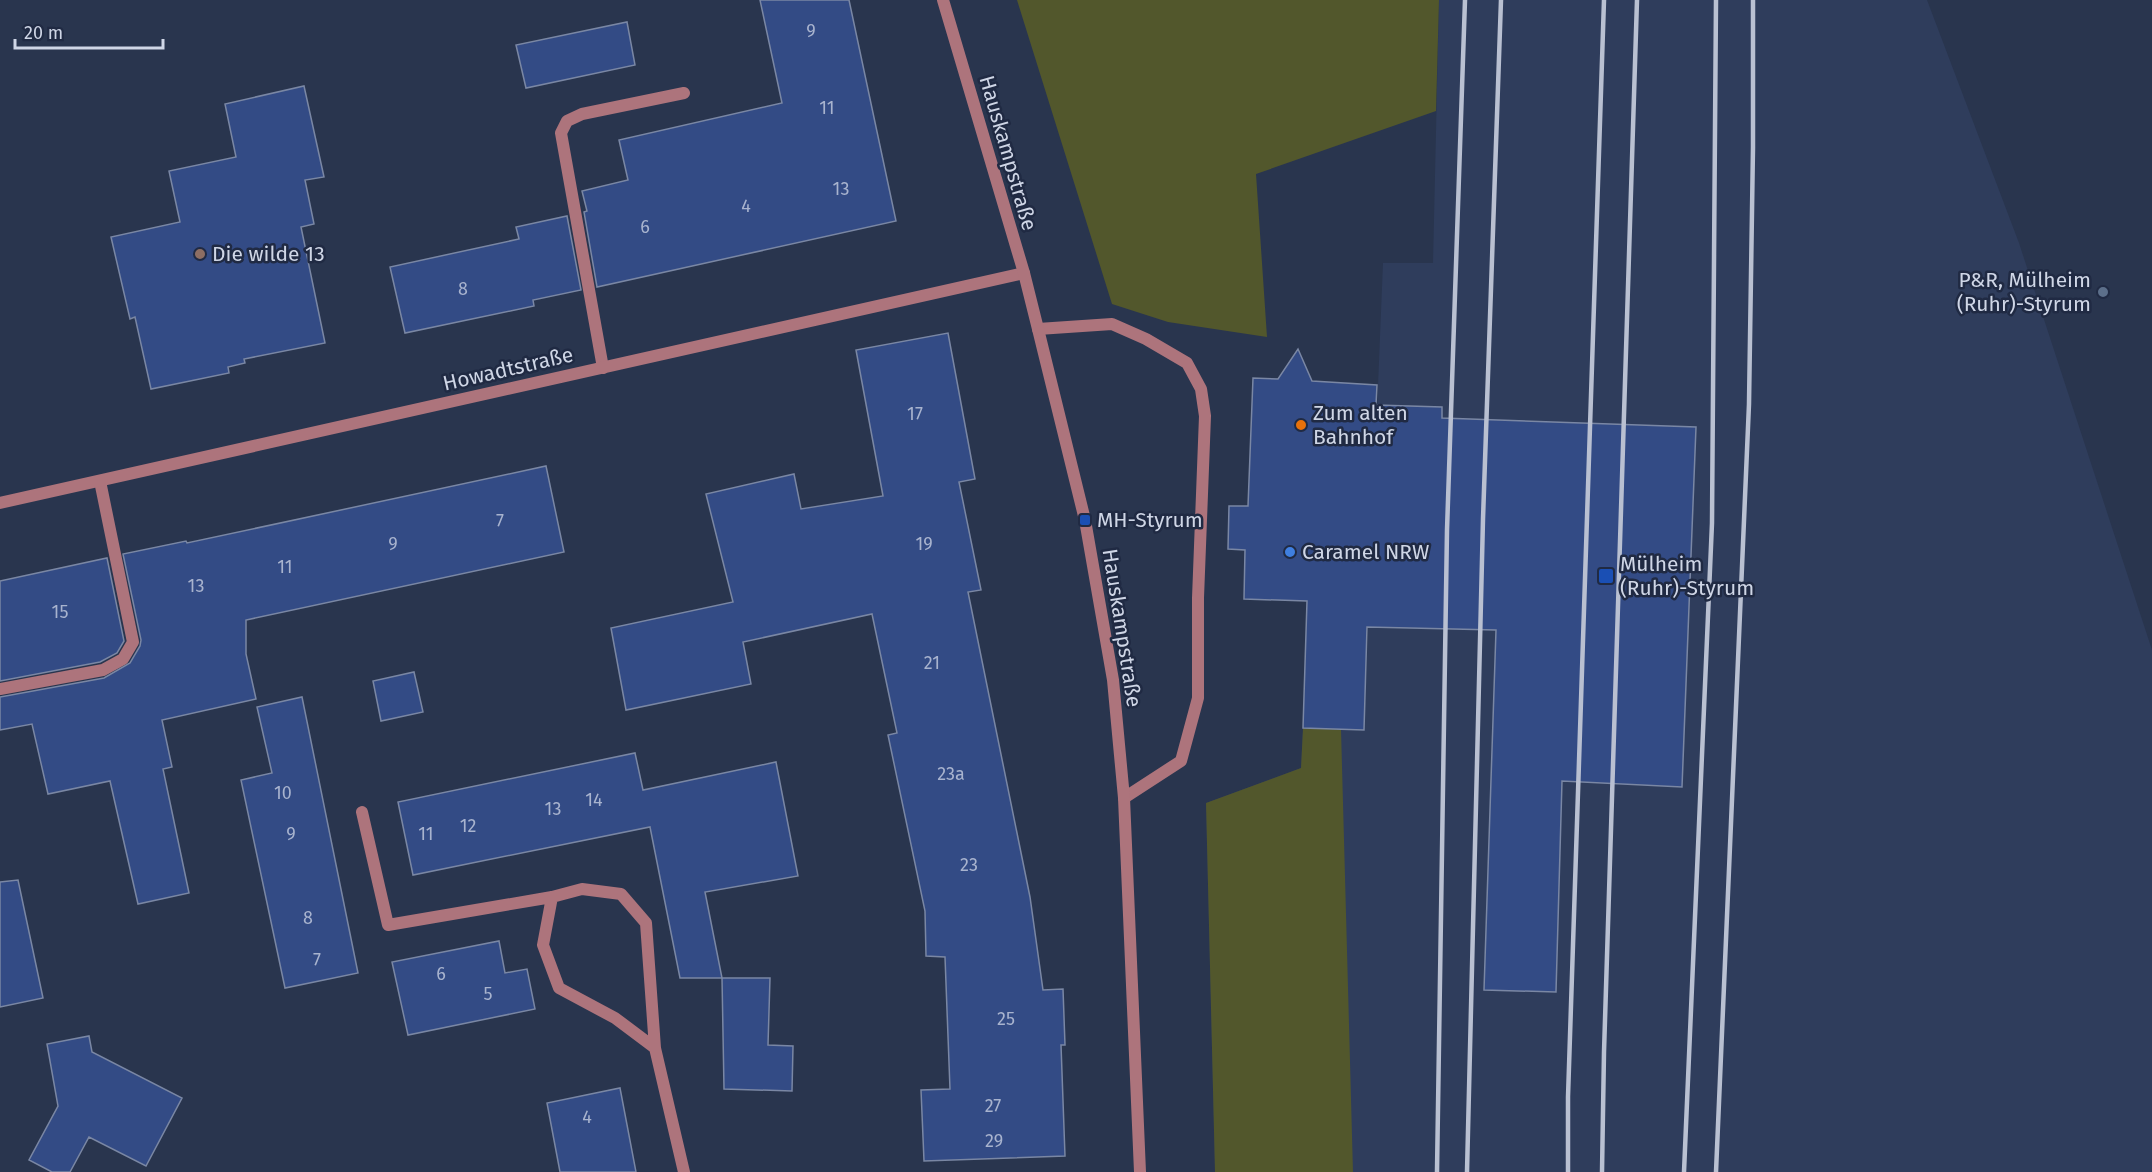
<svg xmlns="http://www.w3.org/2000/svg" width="2152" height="1172" viewBox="0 0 2152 1172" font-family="'Fira Sans',sans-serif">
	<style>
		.built { fill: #2f3d5c }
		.green { fill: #52572c }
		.building { fill: #334b85; stroke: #7a87a4; stroke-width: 1.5 }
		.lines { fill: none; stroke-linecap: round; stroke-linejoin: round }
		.service { stroke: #ad747c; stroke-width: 12 }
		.minor { stroke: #ad747c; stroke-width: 12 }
		.tertiary { stroke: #ad747c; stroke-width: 12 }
		.rail { stroke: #b9c0d1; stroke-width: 4.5 }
		.education-dot { fill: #8d6e63; stroke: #202a43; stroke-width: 2 }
		.service-dot { fill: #5c6f8a; stroke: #202a43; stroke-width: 2 }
		.food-dot { fill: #e8710a; stroke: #202a43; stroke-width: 2 }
		.transit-dot { fill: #1a4fb4; stroke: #202a43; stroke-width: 2 }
		.shop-dot { fill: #3f7fe0; stroke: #202a43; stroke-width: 2 }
		.labels { text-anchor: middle; stroke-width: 5; stroke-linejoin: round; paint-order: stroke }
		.number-label { font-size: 18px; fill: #a8b3ce }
		.street-label { font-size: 21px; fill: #cfd6e6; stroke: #202a43 }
		.poi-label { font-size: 21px; fill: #cfd6e6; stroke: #202a43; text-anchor: start }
	</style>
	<rect width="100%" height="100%" fill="#29354e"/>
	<!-- built -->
	<path class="built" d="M 1439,0 L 1927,0 L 2019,243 L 2152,650 L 2152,1172 L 1215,1172 L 1206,803 L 1301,768 L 1303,728 L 1364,730 L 1383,263 L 1433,263 Z"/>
	<!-- green -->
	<path class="green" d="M 1017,0 L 1439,0 L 1436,111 L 1256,174 L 1267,337 L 1168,322 L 1112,304 Z
		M 1303,728 L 1341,729 L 1353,1172 L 1215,1172 L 1206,803 L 1301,768 Z"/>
	<!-- building -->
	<path class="building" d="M 760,0 L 849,0 L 896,221 L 597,287 L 584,212 L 587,211 L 582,191 L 628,180 L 619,140 L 782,103 Z
		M 627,22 L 635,65 L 526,88 L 516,45 Z
		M 304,86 L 324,177 L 305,180 L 314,224 L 301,227 L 325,343 L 244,359 L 245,363 L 228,367 L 229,373 L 151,389 L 135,317 L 130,319 L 111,237 L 180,222 L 169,171 L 236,157 L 225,104 Z
		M 567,216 L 581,290 L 533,300 L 534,306 L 405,333 L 390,267 L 519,239 L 516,227 Z
		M 948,333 L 975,479 L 959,482 L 981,590 L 968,592 L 1030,897 L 1043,990 L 1063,989 L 1065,1045 L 1061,1045 L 1065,1156 L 924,1161 L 921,1090 L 950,1089 L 945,957 L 926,956 L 925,911 L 888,735 L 897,733 L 872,614 L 743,642 L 751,684 L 626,710 L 611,628 L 733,602 L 706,494 L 794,474 L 801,509 L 883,496 L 856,350 Z
		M 1298,349 L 1312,381 L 1377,385 L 1376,405 L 1442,407 L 1442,418 L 1696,427 L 1682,787 L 1562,781 L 1556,992 L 1484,990 L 1496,630 L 1367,627 L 1364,730 L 1303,728 L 1307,601 L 1244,599 L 1245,550 L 1228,549 L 1229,506 L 1248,506 L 1253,378 L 1278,379 Z
		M 546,466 L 564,552 L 246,620 L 246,654 L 256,699 L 162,720 L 172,767 L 163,769 L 189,893 L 138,904 L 110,781 L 48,794 L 32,724 L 0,730 L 0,697 L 104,678 L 130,663 L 140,646 L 141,640 L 123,554 L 186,541 L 187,543 Z
		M 107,558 L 124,641 L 117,653 L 100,662 L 0,681 L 0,581 Z
		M 414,672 L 423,712 L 381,721 L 373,681 Z
		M 302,697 L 358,973 L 285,988 L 241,780 L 272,773 L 257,707 Z
		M 635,753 L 643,790 L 776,762 L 798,876 L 705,892 L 722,978 L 680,978 L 650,827 L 413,875 L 398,802 Z
		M 18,880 L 43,998 L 0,1007 L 0,882 Z
		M 499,941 L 505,973 L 527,969 L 535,1009 L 408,1035 L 392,962 Z
		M 722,978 L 770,978 L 768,1045 L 793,1046 L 792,1091 L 724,1089 Z
		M 89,1036 L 92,1052 L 182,1098 L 146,1166 L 89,1137 L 70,1172 L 52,1172 L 29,1160 L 58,1106 L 47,1044 Z
		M 620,1088 L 636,1172 L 560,1172 L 547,1103 Z"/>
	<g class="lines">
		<!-- service -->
		<path class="service" d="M 1038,329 L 1112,324 L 1146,339 L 1187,363 L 1201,389 L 1205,416 L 1198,598 L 1198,698 L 1181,761 L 1124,798
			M 603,368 L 561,133 L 567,121 L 582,114 L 684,93
			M 0,689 L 103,670 L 123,659 L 133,642 L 100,481"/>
		<!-- minor -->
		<path class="minor" d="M 0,503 L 1024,273
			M 362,812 L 388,925 L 552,897 L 582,889 L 621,894 L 646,923 L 655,1048 L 684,1172
			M 552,897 L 543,945 L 559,988 L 615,1018 L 655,1048"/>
		<!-- tertiary -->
		<path class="tertiary" d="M 943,0 L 1024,273 L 1038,329 L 1085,520 L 1113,680 L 1124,798 L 1140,1172"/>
		<!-- rail -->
		<path class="rail" d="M 1437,1172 L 1447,530 L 1465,0
			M 1467,1172 L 1483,519 L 1501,0
			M 1568,1172 L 1568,1097 L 1604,0
			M 1602,1172 L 1604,1052 L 1637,0
			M 1684,1172 L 1712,523 L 1716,0
			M 1716,1172 L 1749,404 L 1753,147 L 1753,0"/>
	</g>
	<!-- markers -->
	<circle class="education-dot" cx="200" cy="254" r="6"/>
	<circle class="service-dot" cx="2103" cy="292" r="6"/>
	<circle class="food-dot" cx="1301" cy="425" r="6"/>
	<g class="transit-dot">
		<rect x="1079" y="514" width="12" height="12" rx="3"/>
		<rect x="1598" y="568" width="16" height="16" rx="3"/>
	</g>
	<circle class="shop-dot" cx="1290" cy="552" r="6"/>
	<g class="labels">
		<!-- number labels -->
		<g class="number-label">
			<text x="811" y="37">9</text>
			<text x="827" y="114">11</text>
			<text x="841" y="195">13</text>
			<text x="746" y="212">4</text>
			<text x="645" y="233">6</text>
			<text x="463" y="295">8</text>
			<text x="915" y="420">17</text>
			<text x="500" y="527">7</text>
			<text x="393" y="550">9</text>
			<text x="924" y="550">19</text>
			<text x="285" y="573">11</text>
			<text x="196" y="592">13</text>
			<text x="60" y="618">15</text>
			<text x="932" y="669">21</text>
			<text x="951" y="780">23a</text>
			<text x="283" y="799">10</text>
			<text x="594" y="806">14</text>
			<text x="553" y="815">13</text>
			<text x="468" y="832">12</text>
			<text x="291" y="840">9</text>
			<text x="426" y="840">11</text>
			<text x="969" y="871">23</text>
			<text x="308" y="924">8</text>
			<text x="317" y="966">7</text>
			<text x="441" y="980">6</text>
			<text x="488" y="1000">5</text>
			<text x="1006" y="1025">25</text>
			<text x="993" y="1112">27</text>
			<text x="587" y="1123">4</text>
			<text x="994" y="1147">29</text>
		</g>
		<!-- street labels -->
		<g class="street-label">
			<text transform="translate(1008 153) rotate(74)" y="7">Hauskampstraße</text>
			<text transform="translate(508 369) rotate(-13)" y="7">Howadtstraße</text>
			<text transform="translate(1122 628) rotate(81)" y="7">Hauskampstraße</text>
		</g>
		<!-- poi labels -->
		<g class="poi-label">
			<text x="212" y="261">Die wilde 13</text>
			<text x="2091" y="287" text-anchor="end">P&amp;R, Mülheim<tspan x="2091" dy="24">(Ruhr)-Styrum</tspan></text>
			<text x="1313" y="420">Zum alten<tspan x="1313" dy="24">Bahnhof</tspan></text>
			<text x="1097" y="527">MH-Styrum</text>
			<text x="1302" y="559">Caramel NRW</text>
			<text x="1620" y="571">Mülheim<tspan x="1620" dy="24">(Ruhr)-Styrum</tspan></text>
		</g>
	</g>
	<!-- scale -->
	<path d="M15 39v9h148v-9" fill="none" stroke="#cfd6e6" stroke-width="3"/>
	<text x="24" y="39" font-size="18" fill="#cfd6e6" stroke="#202a43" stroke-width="4.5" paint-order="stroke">20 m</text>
</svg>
